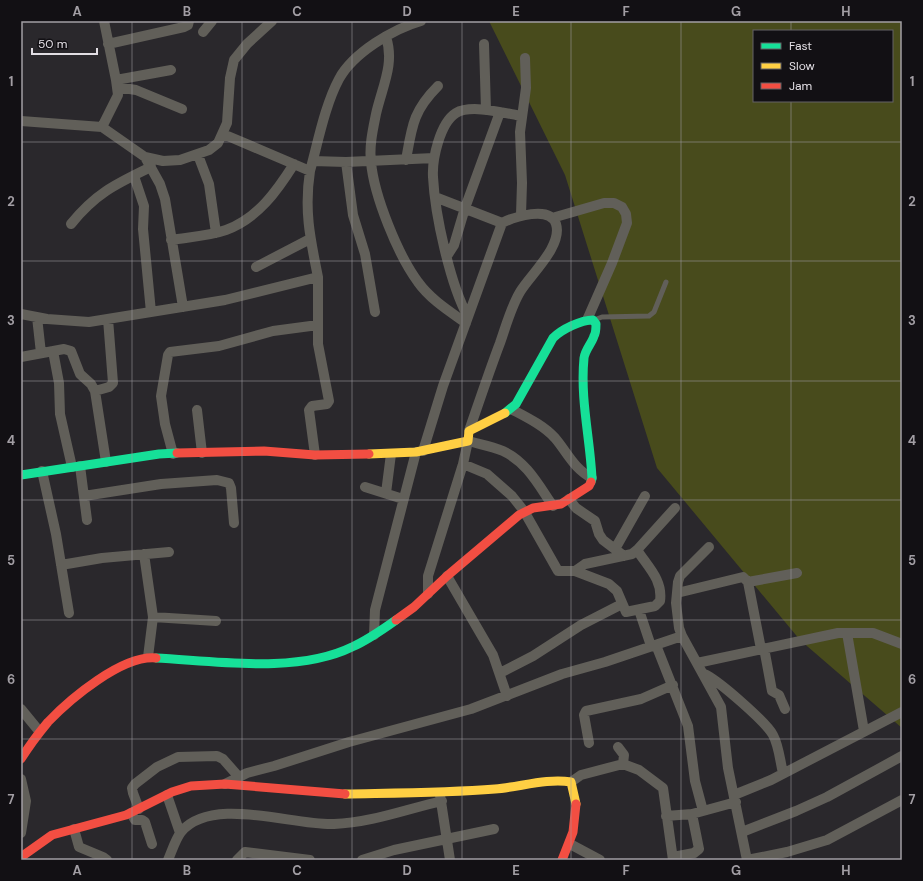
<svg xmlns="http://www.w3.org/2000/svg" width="923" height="881" viewBox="0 0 923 881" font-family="'DM Sans',sans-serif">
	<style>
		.green { fill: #484b1c; fill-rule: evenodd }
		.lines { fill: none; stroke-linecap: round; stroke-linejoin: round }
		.lane { stroke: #615f59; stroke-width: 5 }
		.street { stroke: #615f59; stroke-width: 10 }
		.fast { stroke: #16e098; stroke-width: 9 }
		.slow { stroke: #ffcf43; stroke-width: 9 }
		.jam { stroke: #f24e42; stroke-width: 9 }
		.grid { fill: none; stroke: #a29ea4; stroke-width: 1; stroke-opacity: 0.55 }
		.neatline { fill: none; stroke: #a29ea4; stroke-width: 1.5 }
		.grid-label { font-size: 13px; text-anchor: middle; font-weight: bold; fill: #a29ea4 }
	</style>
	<rect width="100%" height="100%" fill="#2a282c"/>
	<!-- green -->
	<path class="green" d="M 489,21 L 902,21 L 902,728 L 800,640 L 657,468 L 565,175 ZM 754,31 L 892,31 L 892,101 L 754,101 Z"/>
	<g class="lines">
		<!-- lane -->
		<path class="lane" d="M 594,320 L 602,317 L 649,316 L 654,312 L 666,282"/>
		<!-- street -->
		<path class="street" d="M 203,32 L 212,21
			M 386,37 C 395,64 382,87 376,114 C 373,129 369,146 371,162 C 374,196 398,255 418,282 C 430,299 449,311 466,323
			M 108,44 L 184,27 L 188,25 L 189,21
			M 484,44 L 486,110
			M 116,80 L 171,70
			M 117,87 L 136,90 L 182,109
			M 21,121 L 102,127 L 145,157 L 163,161 L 180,160 L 209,150 L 218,143 L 227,123 L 230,78 L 234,60 L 247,44 L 272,21
			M 102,127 L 118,95 L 116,80 L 104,21
			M 198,155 L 209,184 L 216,233
			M 145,157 L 160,184 L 165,199 L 183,307
			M 406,160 C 412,126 413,111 438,86
			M 313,161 L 346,162 L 434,158
			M 346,162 L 353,215 L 365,254 L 375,312
			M 310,171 C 318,142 325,105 339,79 C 353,53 393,29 421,21
			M 134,176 L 144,206 L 143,229 L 151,312
			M 435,197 L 502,223
			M 521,215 L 522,183 L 520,132 L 526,88 L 525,58
			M 552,218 L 604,203 L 614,203 L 622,207 L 626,214 L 627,223 L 612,263 L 587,320
			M 71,224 C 96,193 116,184 151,167
			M 171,240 C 189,237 209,236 226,230 C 258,218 277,191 294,164
			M 447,256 L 454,245 L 465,208 L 500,112
			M 256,267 L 310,239
			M 21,314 L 47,319 L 89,322 L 225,300 L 318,277 C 310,238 304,210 310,171 L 223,134
			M 37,317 L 41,353
			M 468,317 C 450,284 435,215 433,177 C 432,159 440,123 456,113 C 471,104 504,113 521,116
			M 53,351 L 59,383 L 60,414 L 72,467
			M 21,357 L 64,349 L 71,351 L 80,374 L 91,384 L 95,391 L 106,462
			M 95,391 L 109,387 L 113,383 L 108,319
			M 511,409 C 526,417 543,425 555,438 C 567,452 574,469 592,478
			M 197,410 L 202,453
			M 423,451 L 443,386 L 502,223 C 514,217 550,205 556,224 C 563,246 530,275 520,292 C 511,307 506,326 500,343 C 489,372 479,402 469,431
			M 173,454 L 165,424 L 161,396 L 168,355 L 170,352 L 219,346 L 273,331 L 318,325
			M 315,455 L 309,410 L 312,406 L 327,404 L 329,401 L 318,344 L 318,277
			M 463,464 L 487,474 L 512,496 L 524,511 L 558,571 L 575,571 L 609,584 L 617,591 L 626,612 L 655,606 L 660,601 C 663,580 648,567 637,550
			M 80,466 L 87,520
			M 42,471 L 56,534 L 69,613
			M 365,487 L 403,499
			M 386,493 L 391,454
			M 84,496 L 161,484 L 217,480 L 229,483 L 231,488 L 234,523
			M 569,499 L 576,508 L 595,521 L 599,534 L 603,540 L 624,556
			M 709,547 L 680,576 L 678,582 L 676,603 L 679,628 L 682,636 L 721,707 L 728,768 L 747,860
			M 615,549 L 645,496
			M 144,554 L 153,617 L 148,657
			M 61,565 L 102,558 L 169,552
			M 575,571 L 585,564 L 632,554 L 637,550 L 675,508
			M 447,576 L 493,655 L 507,696
			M 748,582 L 797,573
			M 677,593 L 743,577 L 748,582 L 761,649
			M 428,594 L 428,576 L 463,464 L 468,441 C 479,444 492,446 503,451 C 527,462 539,486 553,506
			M 639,610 L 651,646
			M 153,617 L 216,621
			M 847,633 L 864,731
			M 374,635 L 375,610 L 416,452
			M 656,645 L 688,726 L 695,781 L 703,811
			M 764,648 L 772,691 L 779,695 L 785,709
			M 697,663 L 838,633 L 873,633 L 902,644
			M 500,673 L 533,656 L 581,625 L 622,604
			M 704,674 C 717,679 766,722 773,735 C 779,746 780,761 783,773
			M 21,709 L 39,731
			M 589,743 L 584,715 L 586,711 L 641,699 L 673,685
			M 623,764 L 639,770 L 663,788 L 673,860
			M 21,779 L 26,801 L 21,833
			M 571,782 L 581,775 L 623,764 L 624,755 L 618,747
			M 225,784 L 247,773 L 274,766 L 349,742 L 471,709 L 562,674 L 605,662 L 682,636
			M 167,795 L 180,833
			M 440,795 L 450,860
			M 734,795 L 771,780 L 902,712
			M 139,809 L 133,793 L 132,788 L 135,784 L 157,767 L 178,757 L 217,756 L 223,759 L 238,776
			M 131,813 L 135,820 L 142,820 L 145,822 L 152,844
			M 666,816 L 692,814 L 736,802
			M 74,829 L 79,847 L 103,857 L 107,860
			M 742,832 L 796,811 L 827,797 L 902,756
			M 570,844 L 600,860
			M 673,857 L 694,853 L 699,849 L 692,814
			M 168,860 C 172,851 175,840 181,832 C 212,795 293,826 334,824 C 370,823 407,809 442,801
			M 237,860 L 245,852 L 310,860
			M 362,860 L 394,850 L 494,829
			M 747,860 L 787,852 L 827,840 L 902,800"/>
		<!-- fast -->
		<path class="fast" d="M 505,413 L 516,404 L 553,338 C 562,329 581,320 593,320 L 596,324 C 596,328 596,333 594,336 C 592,343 585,350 584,358 C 580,399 590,438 592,478 L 591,482
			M 21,475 L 159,454 L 177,453
			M 156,658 C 215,661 297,674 352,647 C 368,640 382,630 396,620"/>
		<!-- slow -->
		<path class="slow" d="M 369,454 L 416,452 L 468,441 L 469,431 L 505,413
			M 345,794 C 395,793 445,793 495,789 C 520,787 547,778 571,782 L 576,804"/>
		<!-- jam -->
		<path class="jam" d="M 177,453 L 264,451 L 315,455 L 369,454
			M 396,620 L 414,607 L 447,576 L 519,515 L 533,508 L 561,504 L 589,486 L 591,482
			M 21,759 C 29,746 38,734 48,722 C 70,699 122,655 156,658
			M 21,857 L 52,835 L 126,815 L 172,792 L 191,786 L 225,784 L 345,794
			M 562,860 L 573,832 L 576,804"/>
	</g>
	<!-- grid -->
	<path class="grid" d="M 132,21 L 132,860M 242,21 L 242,860M 352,21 L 352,860M 462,21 L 462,860M 571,21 L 571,860M 681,21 L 681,860M 791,21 L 791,31M 791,101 L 791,860M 21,142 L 902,142M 21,261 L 902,261M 21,381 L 902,381M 21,500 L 902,500M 21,620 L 902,620M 21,739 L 902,739"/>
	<!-- border -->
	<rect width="923" height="881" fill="none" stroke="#121014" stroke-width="44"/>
	<!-- legend -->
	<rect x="753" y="30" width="140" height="72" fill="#121014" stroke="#656267"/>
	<rect x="761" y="43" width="20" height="6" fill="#16e098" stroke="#656267"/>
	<text x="789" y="50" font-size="12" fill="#e2dee4">Fast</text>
	<rect x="761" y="63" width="20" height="6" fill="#ffcf43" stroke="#656267"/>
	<text x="789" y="70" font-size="12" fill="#e2dee4">Slow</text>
	<rect x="761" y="83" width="20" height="6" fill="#f24e42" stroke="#656267"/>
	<text x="789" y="90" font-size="12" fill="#e2dee4">Jam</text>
	<!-- scale -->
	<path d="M32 48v6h65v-6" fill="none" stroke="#e2dee4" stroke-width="2"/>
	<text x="38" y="48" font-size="12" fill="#e2dee4" stroke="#121014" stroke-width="3" paint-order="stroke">50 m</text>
	<rect x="22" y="22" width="879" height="837" class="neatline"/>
	<g class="grid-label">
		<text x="77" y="16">A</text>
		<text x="187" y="16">B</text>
		<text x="297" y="16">C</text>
		<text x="407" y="16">D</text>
		<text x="516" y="16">E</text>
		<text x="626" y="16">F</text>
		<text x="736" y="16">G</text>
		<text x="846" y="16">H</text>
		<text x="11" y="86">1</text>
		<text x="912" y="86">1</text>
		<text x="11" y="206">2</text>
		<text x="912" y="206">2</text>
		<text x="11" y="325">3</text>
		<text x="912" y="325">3</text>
		<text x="11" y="445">4</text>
		<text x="912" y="445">4</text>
		<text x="11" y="565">5</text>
		<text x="912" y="565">5</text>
		<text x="11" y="684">6</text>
		<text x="912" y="684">6</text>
		<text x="11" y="804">7</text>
		<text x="912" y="804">7</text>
		<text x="77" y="875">A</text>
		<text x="187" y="875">B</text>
		<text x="297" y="875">C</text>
		<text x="407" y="875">D</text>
		<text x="516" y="875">E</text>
		<text x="626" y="875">F</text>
		<text x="736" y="875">G</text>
		<text x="846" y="875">H</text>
	</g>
</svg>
